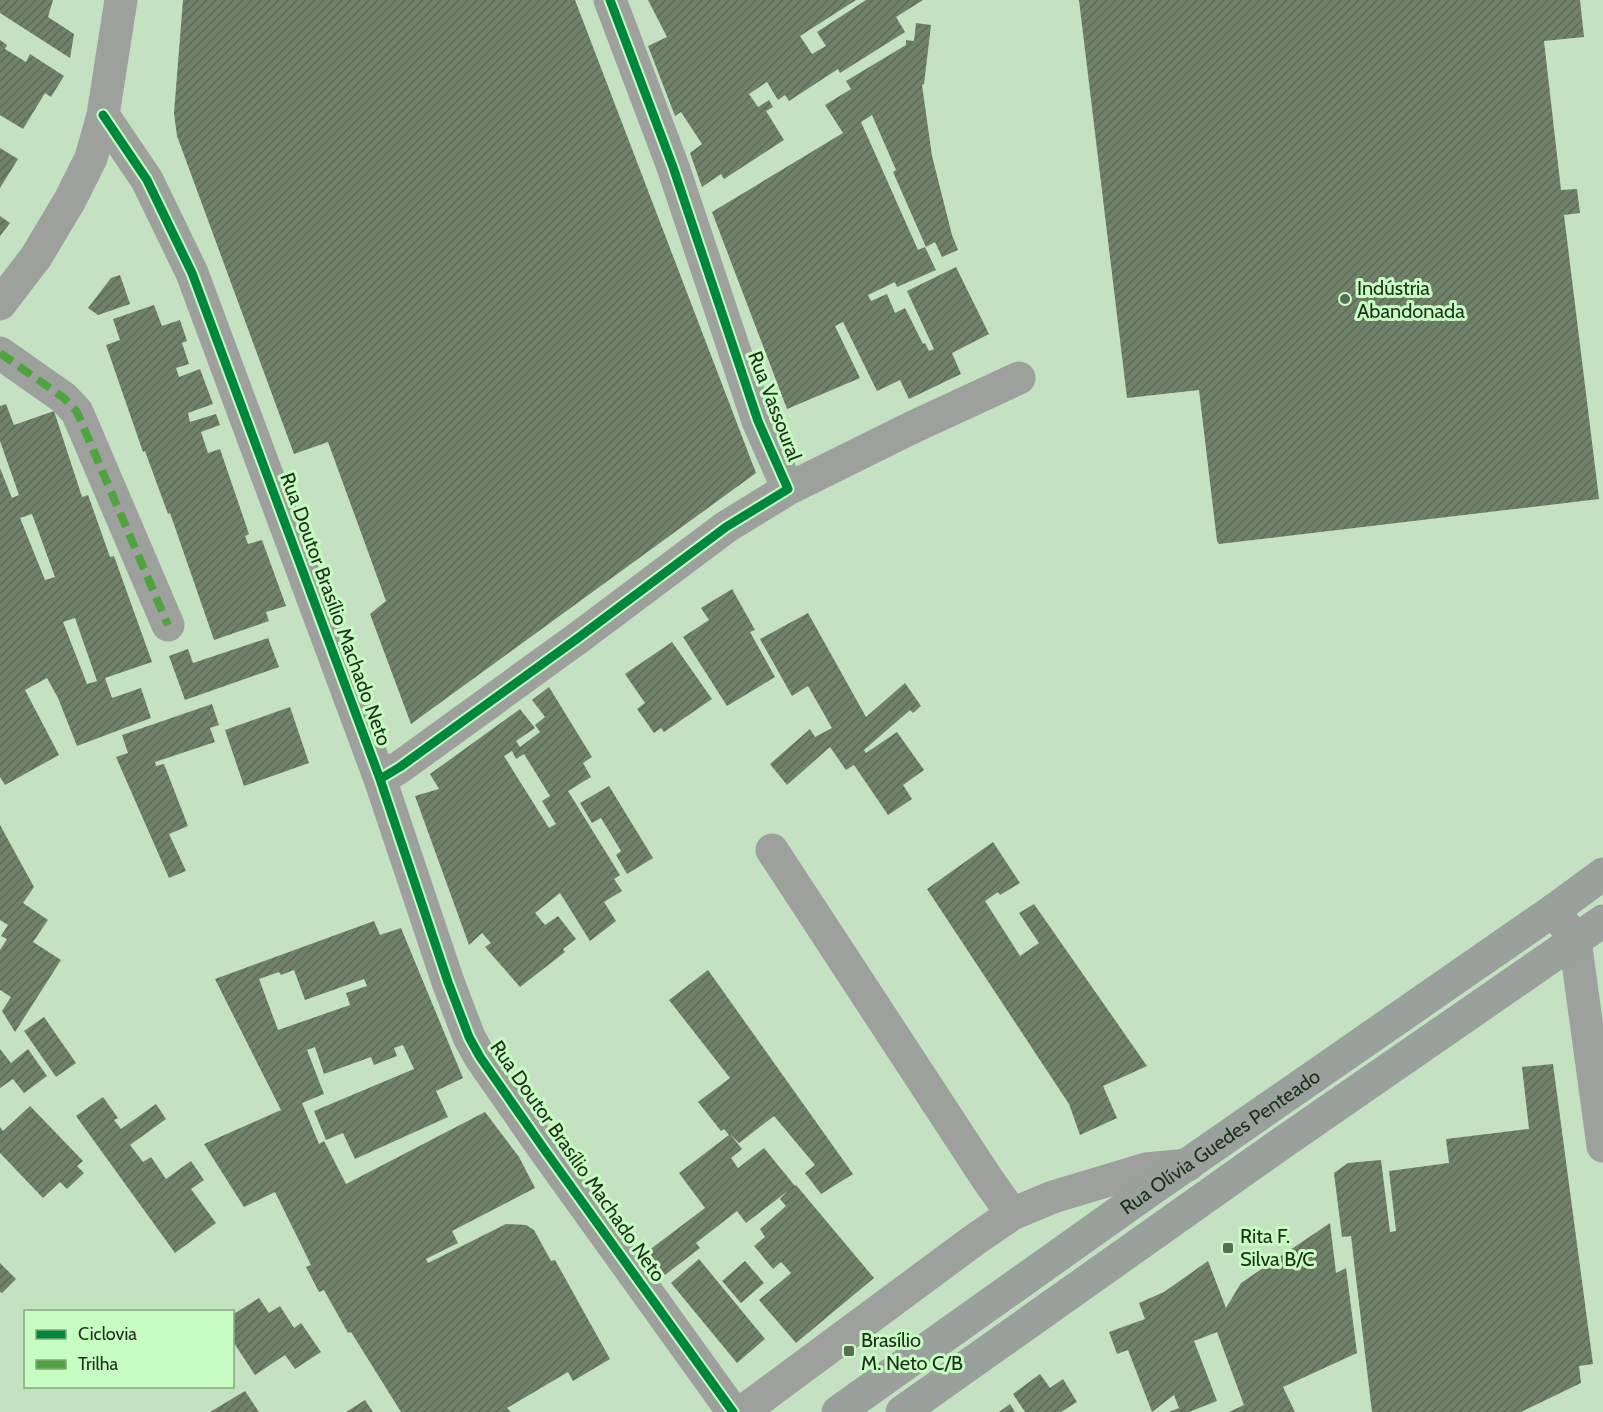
<svg xmlns="http://www.w3.org/2000/svg" width="1603" height="1412" viewBox="0 0 1603 1412" font-family="Cabin,sans-serif">
	<style>
		.building { fill: url(#building-hatch); fill-rule: evenodd }
		.lines { fill: none; stroke-linecap: round; stroke-linejoin: round }
		.street { stroke: #9ea09e; stroke-width: 33 }
		.secondary { stroke: #9aa09b; stroke-width: 33 }
		.quiet { stroke: #4fa440; stroke-width: 8; stroke-dasharray: 15 8; stroke-linecap: butt }
		.cycleway-casing { stroke: #c7fcc2; stroke-width: 13 }
		.cycleway { stroke: #00873e; stroke-width: 9 }
		.poi-dot { fill: #576e55; stroke: #c7fcc2; stroke-width: 2 }
		.labels { text-anchor: middle; stroke-width: 6; stroke-linejoin: round; paint-order: stroke }
		.poi-label { font-size: 20px; fill: #1c301a; stroke: #c7fcc2; text-anchor: start }
		.street-label { font-size: 20px; fill: #1c301a; stroke: #c7fcc2 }
	</style>
	<defs>
		<pattern id="building-hatch" width="6" height="6" patternUnits="userSpaceOnUse" patternTransform="scale(1.5)"><rect width="6" height="6" fill="#72816a"/><path d="M-1 1l2-2M0 6l6-6M5 7l2-2" fill="none" stroke="#5d6a56"/></pattern>
	</defs>
	<rect width="100%" height="100%" fill="#c4e1c2"/>
	<!-- building -->
	<path class="building" d="M 0,0 L 53,0 L 48,17 L 74,34 L 70,58 L 0,13 Z
		M 183,0 L 575,0 L 756,473 L 411,724 L 370,614 L 386,601 L 328,442 L 294,454 L 177,136 L 174,113 Z
		M 648,0 L 856,0 L 800,36 L 812,54 L 826,46 L 817,32 L 866,0 L 923,0 L 896,17 L 905,32 L 840,73 L 838,69 L 789,101 L 785,95 L 778,100 L 767,82 L 749,94 L 758,107 L 769,100 L 773,107 L 766,111 L 784,140 L 724,179 L 721,174 L 702,187 L 690,153 L 702,144 L 681,112 L 675,116 L 648,46 L 667,37 Z
		M 1079,0 L 1580,0 L 1584,37 L 1544,41 L 1561,190 L 1577,189 L 1580,213 L 1564,215 L 1599,499 L 1219,544 L 1217,541 L 1199,390 L 1127,398 Z
		M 916,23 L 931,25 L 924,84 L 922,85 L 932,156 L 952,235 L 958,250 L 942,257 L 935,242 L 926,247 L 893,172 L 896,170 L 872,115 L 861,122 L 918,250 L 925,247 L 936,270 L 897,287 L 895,282 L 868,295 L 871,301 L 887,294 L 895,313 L 905,308 L 923,344 L 925,343 L 929,351 L 934,349 L 907,291 L 956,267 L 989,334 L 952,353 L 961,374 L 909,399 L 900,380 L 877,391 L 843,322 L 835,326 L 860,378 L 787,409 L 712,212 L 843,133 L 825,105 L 851,89 L 846,81 L 906,45 L 906,40 L 914,41 Z
		M 0,40 L 7,45 L 5,49 L 26,62 L 30,54 L 64,76 L 51,97 L 45,93 L 23,129 L 0,115 Z
		M 0,148 L 18,159 L 0,188 Z
		M 0,216 L 10,223 L 0,236 Z
		M 120,275 L 130,304 L 98,315 L 88,308 L 111,278 Z
		M 154,305 L 162,326 L 180,320 L 187,341 L 182,343 L 189,364 L 176,368 L 179,377 L 200,369 L 213,404 L 188,413 L 190,422 L 216,414 L 220,425 L 201,432 L 208,453 L 220,449 L 249,534 L 245,536 L 248,544 L 262,540 L 286,606 L 266,612 L 269,621 L 214,640 L 170,513 L 168,514 L 145,451 L 143,452 L 106,345 L 120,340 L 113,319 Z
		M 6,404 L 14,425 L 54,411 L 82,497 L 88,495 L 110,557 L 114,556 L 152,662 L 105,678 L 112,698 L 141,688 L 151,718 L 77,746 L 58,698 L 47,678 L 25,690 L 59,755 L 5,785 L 0,777 L 0,468 L 12,498 L 19,495 L 0,441 L 0,406 ZM 32,514 L 55,577 L 45,580 L 20,518 ZM 75,618 L 97,681 L 87,684 L 63,622 Z
		M 732,589 L 755,630 L 750,632 L 775,677 L 727,706 L 683,637 L 709,620 L 701,608 Z
		M 808,613 L 866,717 L 905,683 L 921,706 L 913,713 L 910,710 L 864,750 L 866,753 L 897,732 L 924,770 L 903,785 L 912,799 L 888,815 L 854,765 L 846,770 L 830,747 L 787,785 L 770,764 L 810,729 L 815,737 L 832,728 L 808,686 L 792,696 L 760,639 Z
		M 268,638 L 279,667 L 185,700 L 169,656 L 188,649 L 193,663 Z
		M 672,642 L 712,699 L 664,732 L 661,728 L 654,733 L 637,709 L 645,703 L 625,674 Z
		M 549,687 L 592,757 L 583,763 L 591,777 L 568,791 L 620,875 L 614,879 L 622,891 L 604,902 L 616,921 L 590,941 L 560,893 L 535,913 L 545,925 L 558,916 L 576,939 L 563,949 L 565,952 L 520,987 L 485,947 L 491,943 L 482,933 L 469,945 L 415,796 L 439,789 L 430,774 L 520,709 L 535,728 L 516,741 L 520,747 L 540,732 L 535,725 L 545,717 L 532,700 ZM 512,751 L 516,759 L 524,754 L 550,796 L 542,801 L 556,824 L 549,828 L 504,756 Z
		M 212,704 L 219,725 L 210,728 L 215,742 L 155,762 L 156,766 L 164,764 L 188,826 L 169,834 L 186,871 L 169,878 L 116,757 L 128,753 L 122,735 Z
		M 290,707 L 309,763 L 244,786 L 225,730 Z
		M 609,786 L 653,858 L 627,874 L 616,855 L 621,851 L 601,818 L 592,823 L 580,803 Z
		M 0,825 L 34,887 L 23,903 L 48,920 L 33,942 L 61,960 L 15,1032 L 2,1011 L 11,997 L 0,990 L 0,950 L 7,939 L 1,936 L 8,925 L 0,920 Z
		M 993,842 L 1020,883 L 1000,895 L 998,892 L 985,901 L 1020,956 L 1039,943 L 1019,913 L 1034,904 L 1147,1066 L 1103,1086 L 1117,1118 L 1080,1135 L 1069,1104 L 927,889 Z
		M 374,921 L 380,935 L 401,928 L 463,1078 L 436,1091 L 448,1117 L 355,1159 L 343,1133 L 326,1140 L 314,1111 L 414,1069 L 403,1045 L 394,1048 L 397,1056 L 374,1065 L 371,1057 L 324,1074 L 315,1047 L 307,1050 L 324,1094 L 302,1103 L 319,1144 L 324,1141 L 346,1184 L 485,1112 L 519,1157 L 535,1188 L 452,1231 L 458,1243 L 426,1259 L 428,1263 L 506,1224 L 526,1225 L 534,1230 L 551,1261 L 555,1260 L 610,1359 L 573,1381 L 568,1372 L 507,1408 L 511,1412 L 401,1412 L 351,1332 L 348,1333 L 324,1290 L 319,1292 L 306,1267 L 311,1265 L 275,1192 L 244,1207 L 204,1144 L 281,1110 L 215,979 ZM 294,970 L 305,1000 L 364,979 L 367,986 L 346,993 L 350,1005 L 278,1030 L 259,979 L 279,972 L 281,975 Z
		M 708,970 L 853,1174 L 821,1194 L 805,1173 L 815,1165 L 774,1116 L 739,1143 L 730,1134 L 742,1149 L 731,1158 L 738,1168 L 764,1148 L 795,1186 L 796,1185 L 874,1278 L 796,1343 L 759,1300 L 791,1273 L 781,1262 L 773,1269 L 754,1246 L 765,1237 L 760,1229 L 786,1206 L 780,1199 L 788,1191 L 746,1223 L 737,1211 L 696,1243 L 700,1248 L 665,1275 L 648,1251 L 705,1208 L 679,1173 L 729,1135 L 724,1129 L 721,1131 L 698,1102 L 730,1078 L 669,1000 Z
		M 44,1017 L 76,1063 L 56,1077 L 24,1031 Z
		M 0,1049 L 11,1063 L 28,1049 L 47,1076 L 24,1093 L 13,1079 L 0,1088 Z
		M 1553,1064 L 1593,1364 L 1579,1366 L 1581,1383 L 1521,1412 L 1372,1412 L 1351,1236 L 1342,1237 L 1334,1173 L 1348,1163 L 1381,1160 L 1390,1232 L 1396,1231 L 1389,1171 L 1449,1163 L 1446,1139 L 1529,1129 L 1522,1067 Z
		M 103,1097 L 118,1118 L 114,1120 L 121,1129 L 156,1104 L 166,1119 L 130,1145 L 143,1162 L 151,1157 L 166,1179 L 191,1161 L 204,1180 L 191,1189 L 216,1223 L 175,1253 L 76,1116 Z
		M 30,1106 L 83,1161 L 77,1166 L 84,1173 L 67,1189 L 60,1182 L 43,1198 L 0,1153 L 0,1127 L 3,1131 Z
		M 1330,1223 L 1336,1273 L 1346,1268 L 1357,1353 L 1283,1387 L 1295,1412 L 1229,1412 L 1244,1405 L 1217,1332 L 1194,1341 L 1217,1401 L 1189,1412 L 1169,1412 L 1179,1408 L 1174,1395 L 1152,1412 L 1128,1350 L 1117,1354 L 1109,1332 L 1145,1319 L 1139,1303 L 1164,1292 L 1208,1261 L 1226,1308 L 1241,1283 Z
		M 699,1259 L 765,1339 L 737,1363 L 671,1283 Z
		M 745,1261 L 764,1283 L 741,1303 L 722,1281 Z
		M 0,1263 L 16,1279 L 2,1293 L 0,1292 Z
		M 259,1298 L 269,1313 L 280,1306 L 294,1328 L 301,1323 L 321,1352 L 295,1369 L 285,1355 L 255,1375 L 232,1340 L 232,1315 Z
		M 1040,1374 L 1050,1388 L 1063,1379 L 1077,1402 L 1061,1412 L 1025,1412 L 1013,1394 Z
		M 245,1391 L 259,1412 L 210,1412 Z
		M 365,1400 L 373,1412 L 346,1412 Z
		M 1010,1404 L 1015,1412 L 999,1412 Z"/>
	<g class="lines">
		<!-- street -->
		<path class="street" d="M 103,115 L 147,180 L 192,273 L 380,779 L 448,982 L 469,1037 L 480,1057 L 544,1149 L 733,1412
			M 0,304 L 36,257 L 70,200 L 91,158 L 103,115 L 121,0
			M 0,353 L 64,398 L 77,412 L 168,625
			M 788,489 L 911,428 L 1019,378
			M 380,779 L 400,767 L 578,638 L 726,527 L 788,489 L 758,421 L 673,167 L 610,0
			M 772,850 L 986,1177 L 1012,1214
			M 1554,910 L 1575,940 L 1603,1146
			M 742,1412 L 973,1241 L 1012,1214 L 1053,1197 L 1146,1169 L 1188,1165"/>
		<!-- secondary -->
		<g class="secondary">
			<path id="s1" d="M 838,1412 L 1146,1193 L 1554,910 L 1603,874"/>
			<path d="M 902,1412 L 1282,1143 L 1603,921"/>
		</g>
		<!-- quiet -->
		<path class="quiet" d="M 0,353 L 64,398 L 77,412 L 168,625"/>
		<defs>
			<path id="cycleway" d="M 103,115 L 147,180 L 192,273 L 380,779 L 448,982 L 469,1037 L 480,1057 L 544,1149 L 733,1412
				M 380,779 L 400,767 L 578,638 L 726,527 L 788,489 L 758,421 L 673,167 L 610,0"/>
		</defs>
		<!-- cycleway casing -->
		<use href="#cycleway" class="cycleway-casing"/>
		<!-- cycleway -->
		<use href="#cycleway" class="cycleway"/>
	</g>
	<!-- markers -->
	<g class="poi-dot">
		<circle cx="1345" cy="299" r="6"/>
		<rect x="1222" y="1242" width="12" height="12" rx="3"/>
		<rect x="843" y="1345" width="12" height="12" rx="3"/>
	</g>
	<g class="labels">
		<!-- poi labels -->
		<g class="poi-label">
			<text x="1357" y="295">Indústria<tspan x="1357" dy="23">Abandonada</tspan></text>
			<text x="1240" y="1243">Rita F.<tspan x="1240" dy="23">Silva B/C</tspan></text>
			<text x="861" y="1347">Brasílio<tspan x="861" dy="23">M. Neto C/B</tspan></text>
		</g>
		<!-- street labels -->
		<g class="street-label">
			<text transform="translate(775 406) rotate(69)" y="7">Rua Vassoural</text>
			<text transform="translate(336 609) rotate(70)" y="7">Rua Doutor Brasílio Machado Neto</text>
			<text dy="7" stroke="none"><textPath href="#s1" startOffset="468">Rua Olívia Guedes Penteado</textPath></text>
			<text transform="translate(578 1161) rotate(55)" y="7">Rua Doutor Brasílio Machado Neto</text>
		</g>
	</g>
	<!-- legend -->
	<rect x="24" y="1310" width="210" height="78" fill="#c7fcc2" stroke="#83aa7f" stroke-width="1.5"/>
	<rect x="36" y="1330" width="30" height="9" fill="#00873e" stroke="#83aa7f" stroke-width="1.5"/>
	<text x="78" y="1340" font-size="18" fill="#1c301a">Ciclovia</text>
	<rect x="36" y="1360" width="30" height="9" fill="#4fa440" stroke="#83aa7f" stroke-width="1.5"/>
	<text x="78" y="1370" font-size="18" fill="#1c301a">Trilha</text>
</svg>
